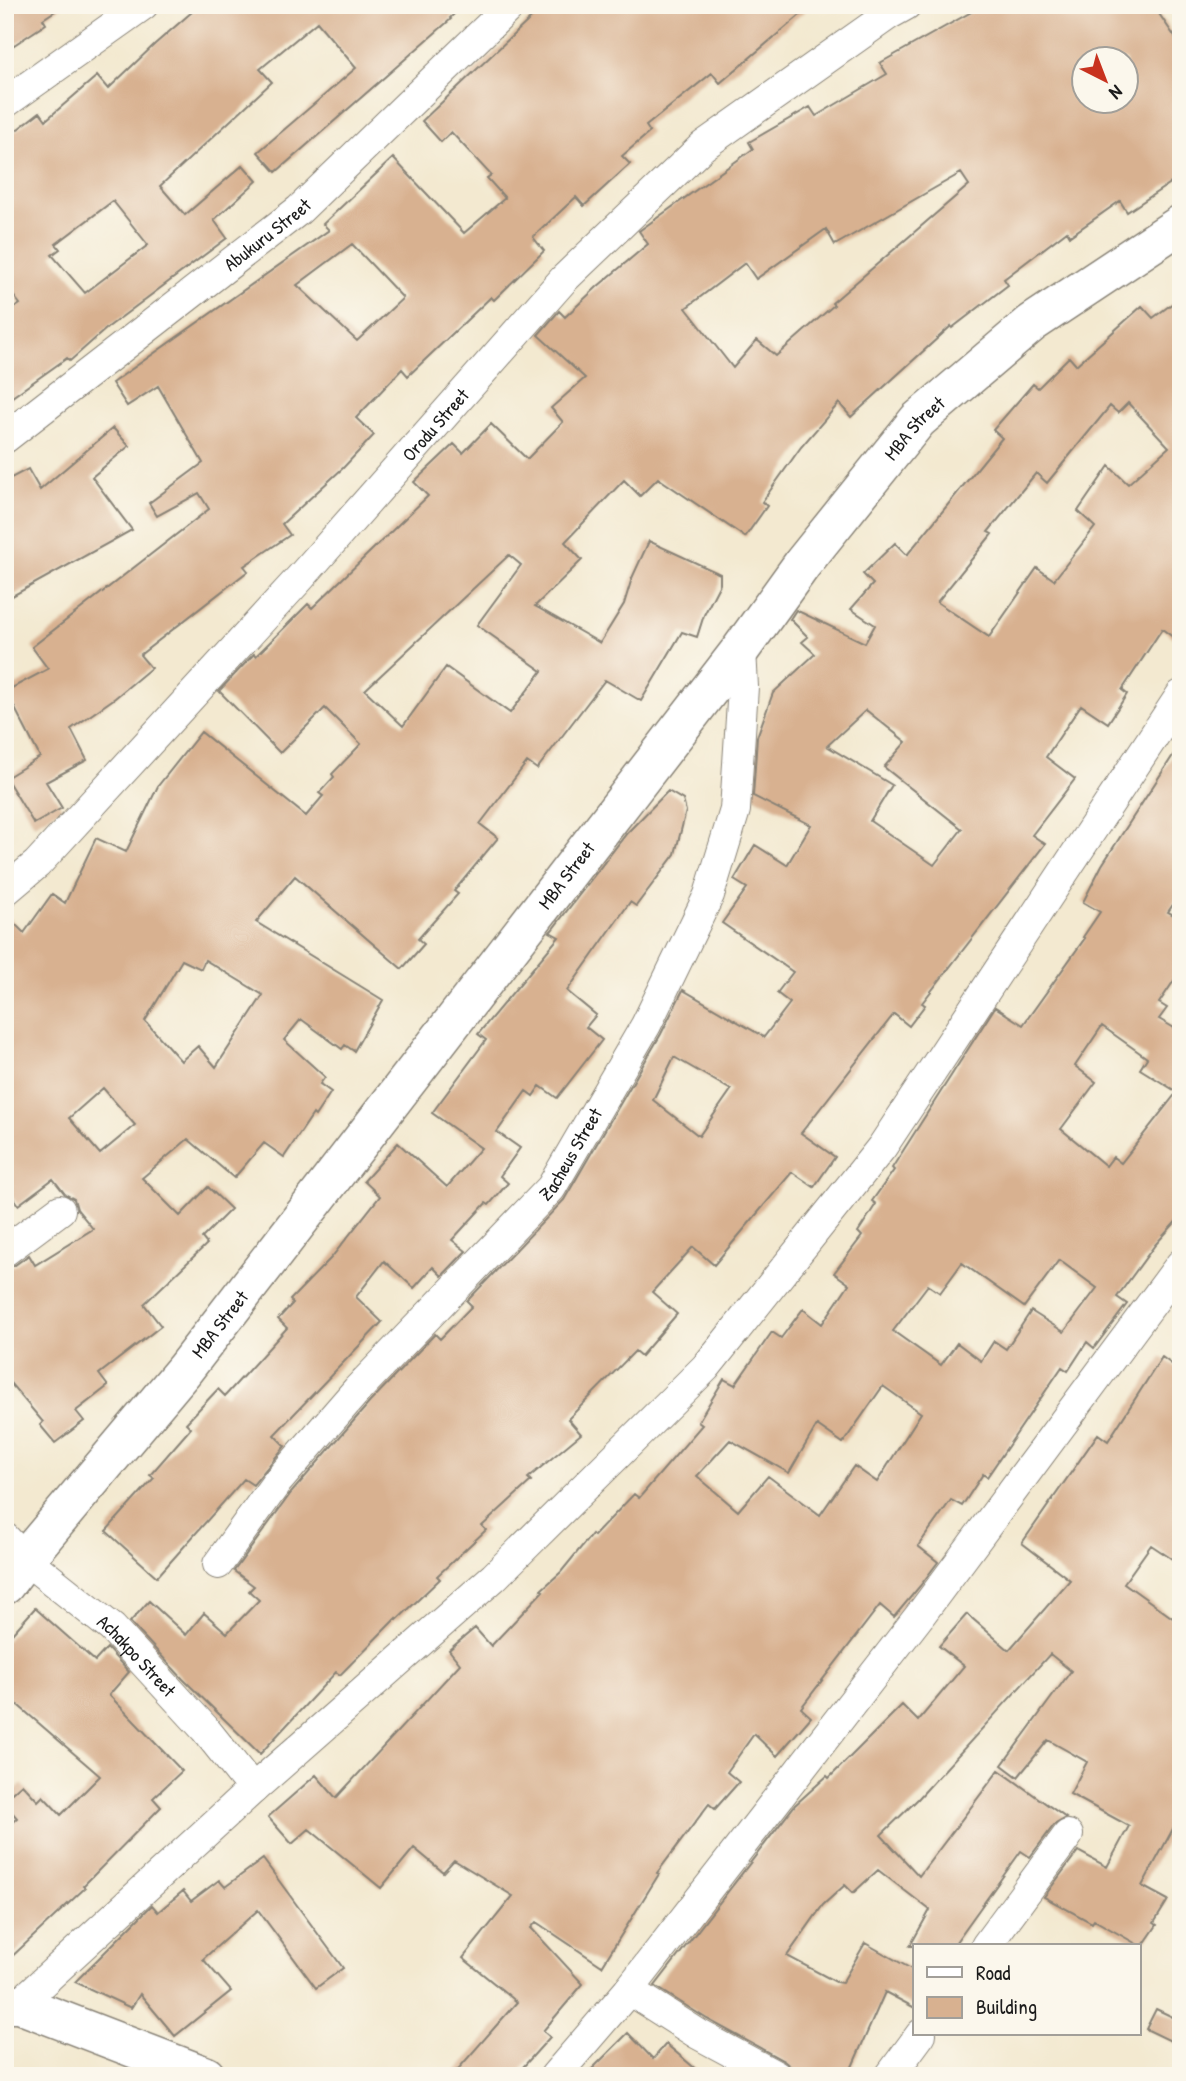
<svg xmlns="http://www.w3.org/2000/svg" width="1186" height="2081" viewBox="0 0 1186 2081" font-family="'Patrick Hand',sans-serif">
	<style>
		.building { fill: #d8b190; fill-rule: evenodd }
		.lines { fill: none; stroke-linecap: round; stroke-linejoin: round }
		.street-casing { stroke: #888276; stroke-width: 32 }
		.secondary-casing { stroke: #888276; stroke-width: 41 }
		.street { stroke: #fff; stroke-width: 30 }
		.secondary { stroke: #fff; stroke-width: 38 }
		.labels { text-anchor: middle; stroke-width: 7; stroke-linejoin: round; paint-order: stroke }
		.street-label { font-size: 19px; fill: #1c1c1c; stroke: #fbf7ec }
	</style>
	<rect width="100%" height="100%" fill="#fbf7ec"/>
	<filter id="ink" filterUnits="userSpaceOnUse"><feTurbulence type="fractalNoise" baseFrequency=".0143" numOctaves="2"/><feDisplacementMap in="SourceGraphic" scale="14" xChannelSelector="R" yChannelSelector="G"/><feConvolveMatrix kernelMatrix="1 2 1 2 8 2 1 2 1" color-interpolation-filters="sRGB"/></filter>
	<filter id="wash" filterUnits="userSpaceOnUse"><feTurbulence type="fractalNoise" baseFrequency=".00686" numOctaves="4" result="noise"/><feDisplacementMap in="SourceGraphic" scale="28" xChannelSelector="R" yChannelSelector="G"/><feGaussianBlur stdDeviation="1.57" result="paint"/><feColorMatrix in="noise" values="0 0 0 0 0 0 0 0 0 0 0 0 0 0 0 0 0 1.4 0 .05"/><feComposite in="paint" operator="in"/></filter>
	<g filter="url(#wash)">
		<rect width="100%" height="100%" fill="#f3e9d0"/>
		<g id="blocks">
			<!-- building -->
			<path class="building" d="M 5,5 L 64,5 L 43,19 L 46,24 L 5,51 Z
				M 200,5 L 463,5 L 450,18 L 451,19 L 276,172 L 258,152 L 356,68 L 317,22 L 260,69 L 272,82 L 160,186 L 185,215 L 243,165 L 257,181 L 214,220 L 227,238 L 107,328 L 70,361 L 67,358 L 5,402 L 5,315 L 20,304 L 5,285 L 5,139 L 40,112 L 46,120 L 97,76 L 108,89 L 155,44 ZM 113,201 L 148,245 L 85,293 L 52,255 L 60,249 L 56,244 Z
				M 545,5 L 812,5 L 720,83 L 712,73 L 646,126 L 650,132 L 622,156 L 630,164 L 584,206 L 576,197 L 533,237 L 544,251 L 494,300 L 491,297 L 408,376 L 402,369 L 356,418 L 374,435 L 343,468 L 282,524 L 290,535 L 244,566 L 248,571 L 140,655 L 151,668 L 115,698 L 71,729 L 87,760 L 46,782 L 62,808 L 34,824 L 6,778 L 40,757 L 6,691 L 48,669 L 32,647 L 209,509 L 199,493 L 157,516 L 149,503 L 203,463 L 158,386 L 127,406 L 112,383 L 329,230 L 323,224 L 393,158 L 464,233 L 505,198 L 487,178 L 491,175 L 451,132 L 441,142 L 422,121 ZM 352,244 L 403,298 L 357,341 L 297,285 Z
				M 984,5 L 1153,5 L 1181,46 L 1181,176 L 1127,212 L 1120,201 L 1070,236 L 1067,231 L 1004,279 L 1008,285 L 952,328 L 951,326 L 851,417 L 839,403 L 801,447 L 762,502 L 767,506 L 745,537 L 658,478 L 640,496 L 624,480 L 565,542 L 582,560 L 535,606 L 600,643 L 624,604 L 632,578 L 649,541 L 720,574 L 720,584 L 704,615 L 697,637 L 682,632 L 641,701 L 605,680 L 537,769 L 527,762 L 480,824 L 498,838 L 454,891 L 458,894 L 418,939 L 424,944 L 402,969 L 295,876 L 256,922 L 383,1000 L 354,1051 L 345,1045 L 342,1049 L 301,1019 L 284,1040 L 325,1077 L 320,1084 L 331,1092 L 315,1116 L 313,1114 L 284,1157 L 264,1143 L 234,1178 L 188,1139 L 142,1178 L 180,1216 L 208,1187 L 231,1209 L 202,1238 L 207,1244 L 144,1304 L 161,1326 L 99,1374 L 108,1386 L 76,1411 L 84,1421 L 55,1443 L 40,1425 L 43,1422 L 5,1377 L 5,1268 L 15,1265 L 29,1255 L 35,1265 L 93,1229 L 77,1209 L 74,1199 L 65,1194 L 53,1179 L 18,1205 L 5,1187 L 5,914 L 24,933 L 52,894 L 65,903 L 96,838 L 126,852 L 158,786 L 201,732 L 306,816 L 323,796 L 319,793 L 334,777 L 332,774 L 361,744 L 325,708 L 280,753 L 219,691 L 254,654 L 256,656 L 308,604 L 312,608 L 428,496 L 414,482 L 454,444 L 463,453 L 491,424 L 527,459 L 563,422 L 551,408 L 585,378 L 538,335 L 559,311 L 565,317 L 597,287 L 648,244 L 639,231 L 753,149 L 749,142 L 810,107 L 816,116 L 887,74 L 880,63 ZM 1084,60 L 1126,60 L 1126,102 L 1084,102 ZM 961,173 L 969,185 L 832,303 L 834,305 L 776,356 L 757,340 L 733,368 L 686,308 L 745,263 L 756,279 L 826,229 L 835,245 ZM 509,555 L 521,565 L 477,625 L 542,671 L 510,713 L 446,667 L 403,726 L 365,690 ZM 182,960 L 201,969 L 205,960 L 263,995 L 216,1067 L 198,1046 L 181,1061 L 145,1021 ZM 103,1088 L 135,1125 L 100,1154 L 69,1118 Z
				M 1181,297 L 1181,643 L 1162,629 L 1122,690 L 1127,694 L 1108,723 L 1081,705 L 1046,757 L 1075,779 L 1032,835 L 1045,844 L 922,1003 L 925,1005 L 909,1026 L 894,1014 L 801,1133 L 835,1157 L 814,1187 L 792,1172 L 714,1265 L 693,1247 L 652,1292 L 677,1314 L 641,1356 L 635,1351 L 568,1419 L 581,1434 L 528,1478 L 531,1481 L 482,1526 L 486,1530 L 437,1576 L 440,1579 L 397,1620 L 396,1618 L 340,1675 L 336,1672 L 260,1754 L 183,1679 L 130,1622 L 149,1601 L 186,1635 L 204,1613 L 227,1633 L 259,1600 L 249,1591 L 254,1586 L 234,1571 L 291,1493 L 370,1402 L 435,1334 L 440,1339 L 472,1306 L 467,1301 L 564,1200 L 661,1034 L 683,990 L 764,1037 L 790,1003 L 777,993 L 793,972 L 722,923 L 747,888 L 734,880 L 755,845 L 787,865 L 811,825 L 753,796 L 757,737 L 773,693 L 815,654 L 802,642 L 808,637 L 790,619 L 796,610 L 865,643 L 875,625 L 851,609 L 873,584 L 863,574 L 895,543 L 907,555 L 1002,438 L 993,430 L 1033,384 L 1038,388 L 1069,357 L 1076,365 L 1142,306 L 1153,318 ZM 1128,403 L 1169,447 L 1128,484 L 1109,466 L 1078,511 L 1095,527 L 1054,580 L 1037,568 L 989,637 L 937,602 L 992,534 L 988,532 L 1036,473 L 1047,483 L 1110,406 L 1118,413 ZM 866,710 L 906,742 L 884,767 L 962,829 L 934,865 L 870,821 L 892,785 L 827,746 ZM 674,1057 L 731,1090 L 699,1136 L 653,1100 Z
				M 113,428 L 129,446 L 92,477 L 132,530 L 5,600 L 5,481 L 28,469 L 40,490 Z
				M 1181,743 L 1181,893 L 1168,912 L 1181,919 L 1181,970 L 1159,1003 L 1167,1008 L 1159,1019 L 1181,1032 L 1181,1216 L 1155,1245 L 1117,1297 L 1127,1304 L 1094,1348 L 1087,1342 L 1068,1371 L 1062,1367 L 987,1477 L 983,1474 L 962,1506 L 951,1500 L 918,1546 L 938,1562 L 920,1586 L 894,1617 L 880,1605 L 801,1708 L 811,1717 L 777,1756 L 754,1734 L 727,1772 L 739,1782 L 715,1809 L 709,1804 L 657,1873 L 659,1874 L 602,1966 L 536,1922 L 531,1928 L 583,1984 L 543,2031 L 550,2037 L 515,2076 L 452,2076 L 517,2002 L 463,1958 L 513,1896 L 454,1860 L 443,1872 L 414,1848 L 381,1888 L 309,1829 L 292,1844 L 268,1817 L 316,1775 L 336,1798 L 460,1664 L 449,1650 L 475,1628 L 491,1646 L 543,1591 L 541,1590 L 561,1572 L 592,1534 L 594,1536 L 634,1494 L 639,1498 L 702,1425 L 698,1422 L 724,1379 L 735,1385 L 772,1332 L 781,1338 L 803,1309 L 822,1324 L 849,1284 L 834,1273 L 862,1236 L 858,1232 L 876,1204 L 872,1201 L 894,1170 L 892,1168 L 995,1007 L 1023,1025 L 1085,938 L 1083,937 L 1100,912 L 1083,902 L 1102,865 ZM 1102,1026 L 1147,1058 L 1140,1069 L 1177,1092 L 1121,1163 L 1113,1157 L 1106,1166 L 1061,1129 L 1096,1082 L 1075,1066 ZM 1059,1260 L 1097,1288 L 1064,1332 L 1031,1311 L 1006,1349 L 994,1341 L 981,1361 L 957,1343 L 941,1365 L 893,1331 L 928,1285 L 940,1293 L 962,1263 L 1024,1307 ZM 883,1386 L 921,1413 L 877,1482 L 854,1466 L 820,1515 L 768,1476 L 738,1511 L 697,1476 L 730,1440 L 789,1473 L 817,1425 L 843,1443 Z
				M 668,791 L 683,800 L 686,811 L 675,854 L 636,906 L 630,902 L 567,991 L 596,1015 L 586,1027 L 602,1040 L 557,1098 L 540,1086 L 533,1096 L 526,1091 L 497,1132 L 520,1148 L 500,1176 L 508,1183 L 489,1205 L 486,1203 L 452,1240 L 466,1251 L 442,1276 L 433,1267 L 414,1288 L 384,1261 L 356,1297 L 382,1322 L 274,1435 L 285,1446 L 253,1485 L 244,1479 L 157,1577 L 106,1531 L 154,1478 L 150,1475 L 191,1428 L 186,1423 L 218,1389 L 225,1396 L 287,1328 L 278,1319 L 293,1303 L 290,1300 L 331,1258 L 380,1196 L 364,1181 L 398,1143 L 447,1187 L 481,1148 L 432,1113 L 486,1040 L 478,1034 L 559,937 L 550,932 L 552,930 L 627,833 Z
				M 1162,1357 L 1181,1371 L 1181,1565 L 1151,1545 L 1124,1583 L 1181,1624 L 1181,1814 L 1142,1886 L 1168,1900 L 1154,1923 L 1157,1925 L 1142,1947 L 1094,1920 L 1092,1923 L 1044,1897 L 1078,1851 L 1107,1867 L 1129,1826 L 1070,1794 L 1087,1762 L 1048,1740 L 1018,1777 L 1002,1765 L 1071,1671 L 1050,1654 L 918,1799 L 881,1835 L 919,1876 L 999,1770 L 1066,1818 L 1054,1825 L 1030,1857 L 1021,1851 L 953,1946 L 910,1946 L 930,1910 L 878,1870 L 853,1893 L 845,1885 L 823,1905 L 787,1956 L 836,1982 L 842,1983 L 865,1943 L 915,1971 L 915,2008 L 885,1992 L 848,2076 L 793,2076 L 791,2067 L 784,2061 L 707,2019 L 655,1986 L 795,1805 L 827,1776 L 829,1778 L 902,1705 L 918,1721 L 964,1666 L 939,1646 L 967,1614 L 1009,1650 L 1070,1580 L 1022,1543 L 1098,1434 L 1108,1441 Z
				M 35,1608 L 95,1661 L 107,1648 L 129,1672 L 109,1695 L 182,1771 L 153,1798 L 161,1807 L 83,1886 L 85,1888 L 5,1963 L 5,1829 L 17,1818 L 5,1804 L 5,1799 L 22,1784 L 38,1801 L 43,1796 L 61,1815 L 100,1776 L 5,1694 L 5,1642 Z
				M 263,1859 L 343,1968 L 316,1988 L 258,1910 L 203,1959 L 231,1991 L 175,2036 L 140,1994 L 131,2008 L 75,1982 L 152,1905 L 158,1912 L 183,1891 L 191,1901 L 219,1880 L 225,1887 Z
				M 1156,2009 L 1181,2021 L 1181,2046 L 1146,2029 Z
				M 628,2033 L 653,2059 L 666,2044 L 704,2076 L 585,2076 Z"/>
		</g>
	</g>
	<g filter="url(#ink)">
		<use href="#blocks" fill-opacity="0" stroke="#888276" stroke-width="2"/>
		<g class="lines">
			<defs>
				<g id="street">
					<path d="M 5,103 L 143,5"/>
					<path id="s1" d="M 5,438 L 299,210 L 511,5"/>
					<path id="s2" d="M 5,891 L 37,864 L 300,578 L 564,279 L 703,146 L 888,15 L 906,5"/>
					<path d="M 5,1251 L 60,1210"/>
					<path id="s3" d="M 5,1538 L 25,1559 L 112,1628 L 205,1729 L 253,1789"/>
					<path id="s4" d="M 218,1564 L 277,1482 L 357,1390 L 551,1188 L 646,1025 L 709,895 L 735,810 L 743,687 L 741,649"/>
					<path d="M 986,1946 L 1068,1835"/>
					<path d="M 629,1990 L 698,2034 L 776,2076"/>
					<path d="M 19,2004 L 253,1789 L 494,1577 L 706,1367 L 882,1147 L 1181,695"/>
					<path d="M 555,2076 L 629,1990 L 921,1614 L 1181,1264"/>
					<path d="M 890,2076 L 921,2034"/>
				</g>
				<g id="secondary">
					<path id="s5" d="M 5,1585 L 25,1559 L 184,1370 L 741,649 L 803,563 L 918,420 L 1032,323 L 1181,224"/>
					<path d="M 5,2004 L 19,2004 L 206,2076"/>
				</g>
			</defs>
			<!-- street casing -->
			<use href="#street" class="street-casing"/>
			<!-- secondary casing -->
			<use href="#secondary" class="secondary-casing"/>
			<!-- street -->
			<use href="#street" class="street"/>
			<!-- secondary -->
			<use href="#secondary" class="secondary"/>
		</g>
	</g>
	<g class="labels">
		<!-- street labels -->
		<g class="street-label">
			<text dy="7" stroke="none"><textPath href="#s1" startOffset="332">Abukuru Street</textPath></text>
			<text dy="7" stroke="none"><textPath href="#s2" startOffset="635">Orodu Street</textPath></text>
			<text dy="7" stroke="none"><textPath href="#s5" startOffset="1472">MBA Street</textPath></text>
			<text dy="7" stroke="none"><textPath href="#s5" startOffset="905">MBA Street</textPath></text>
			<text dy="7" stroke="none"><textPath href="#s4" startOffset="542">Zacheus Street</textPath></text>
			<text dy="7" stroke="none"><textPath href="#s5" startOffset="338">MBA Street</textPath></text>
			<text dy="7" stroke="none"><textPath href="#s3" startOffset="177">Achakpo Street</textPath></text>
		</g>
	</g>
	<!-- margin -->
	<rect width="1186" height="2081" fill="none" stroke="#fbf7ec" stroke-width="28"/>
	<!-- legend -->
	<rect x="913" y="1944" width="228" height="91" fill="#fbf7ec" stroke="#a29f99" stroke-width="2"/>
	<rect x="927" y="1967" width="35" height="10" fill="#ffffff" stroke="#a29f99" stroke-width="2"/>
	<text x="976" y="1980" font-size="21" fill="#1c1c1c">Road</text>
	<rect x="927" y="1997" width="35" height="21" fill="#d8b190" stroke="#a29f99" stroke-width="2"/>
	<text x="976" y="2014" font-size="21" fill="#1c1c1c">Building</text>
	<!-- north arrow -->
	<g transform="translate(1105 80) rotate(138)"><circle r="33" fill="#fbf7ec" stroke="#a29f99" stroke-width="2"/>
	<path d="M0-5L12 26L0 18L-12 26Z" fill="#c8321e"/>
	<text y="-10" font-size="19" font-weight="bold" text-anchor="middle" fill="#1c1c1c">N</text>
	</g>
</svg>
